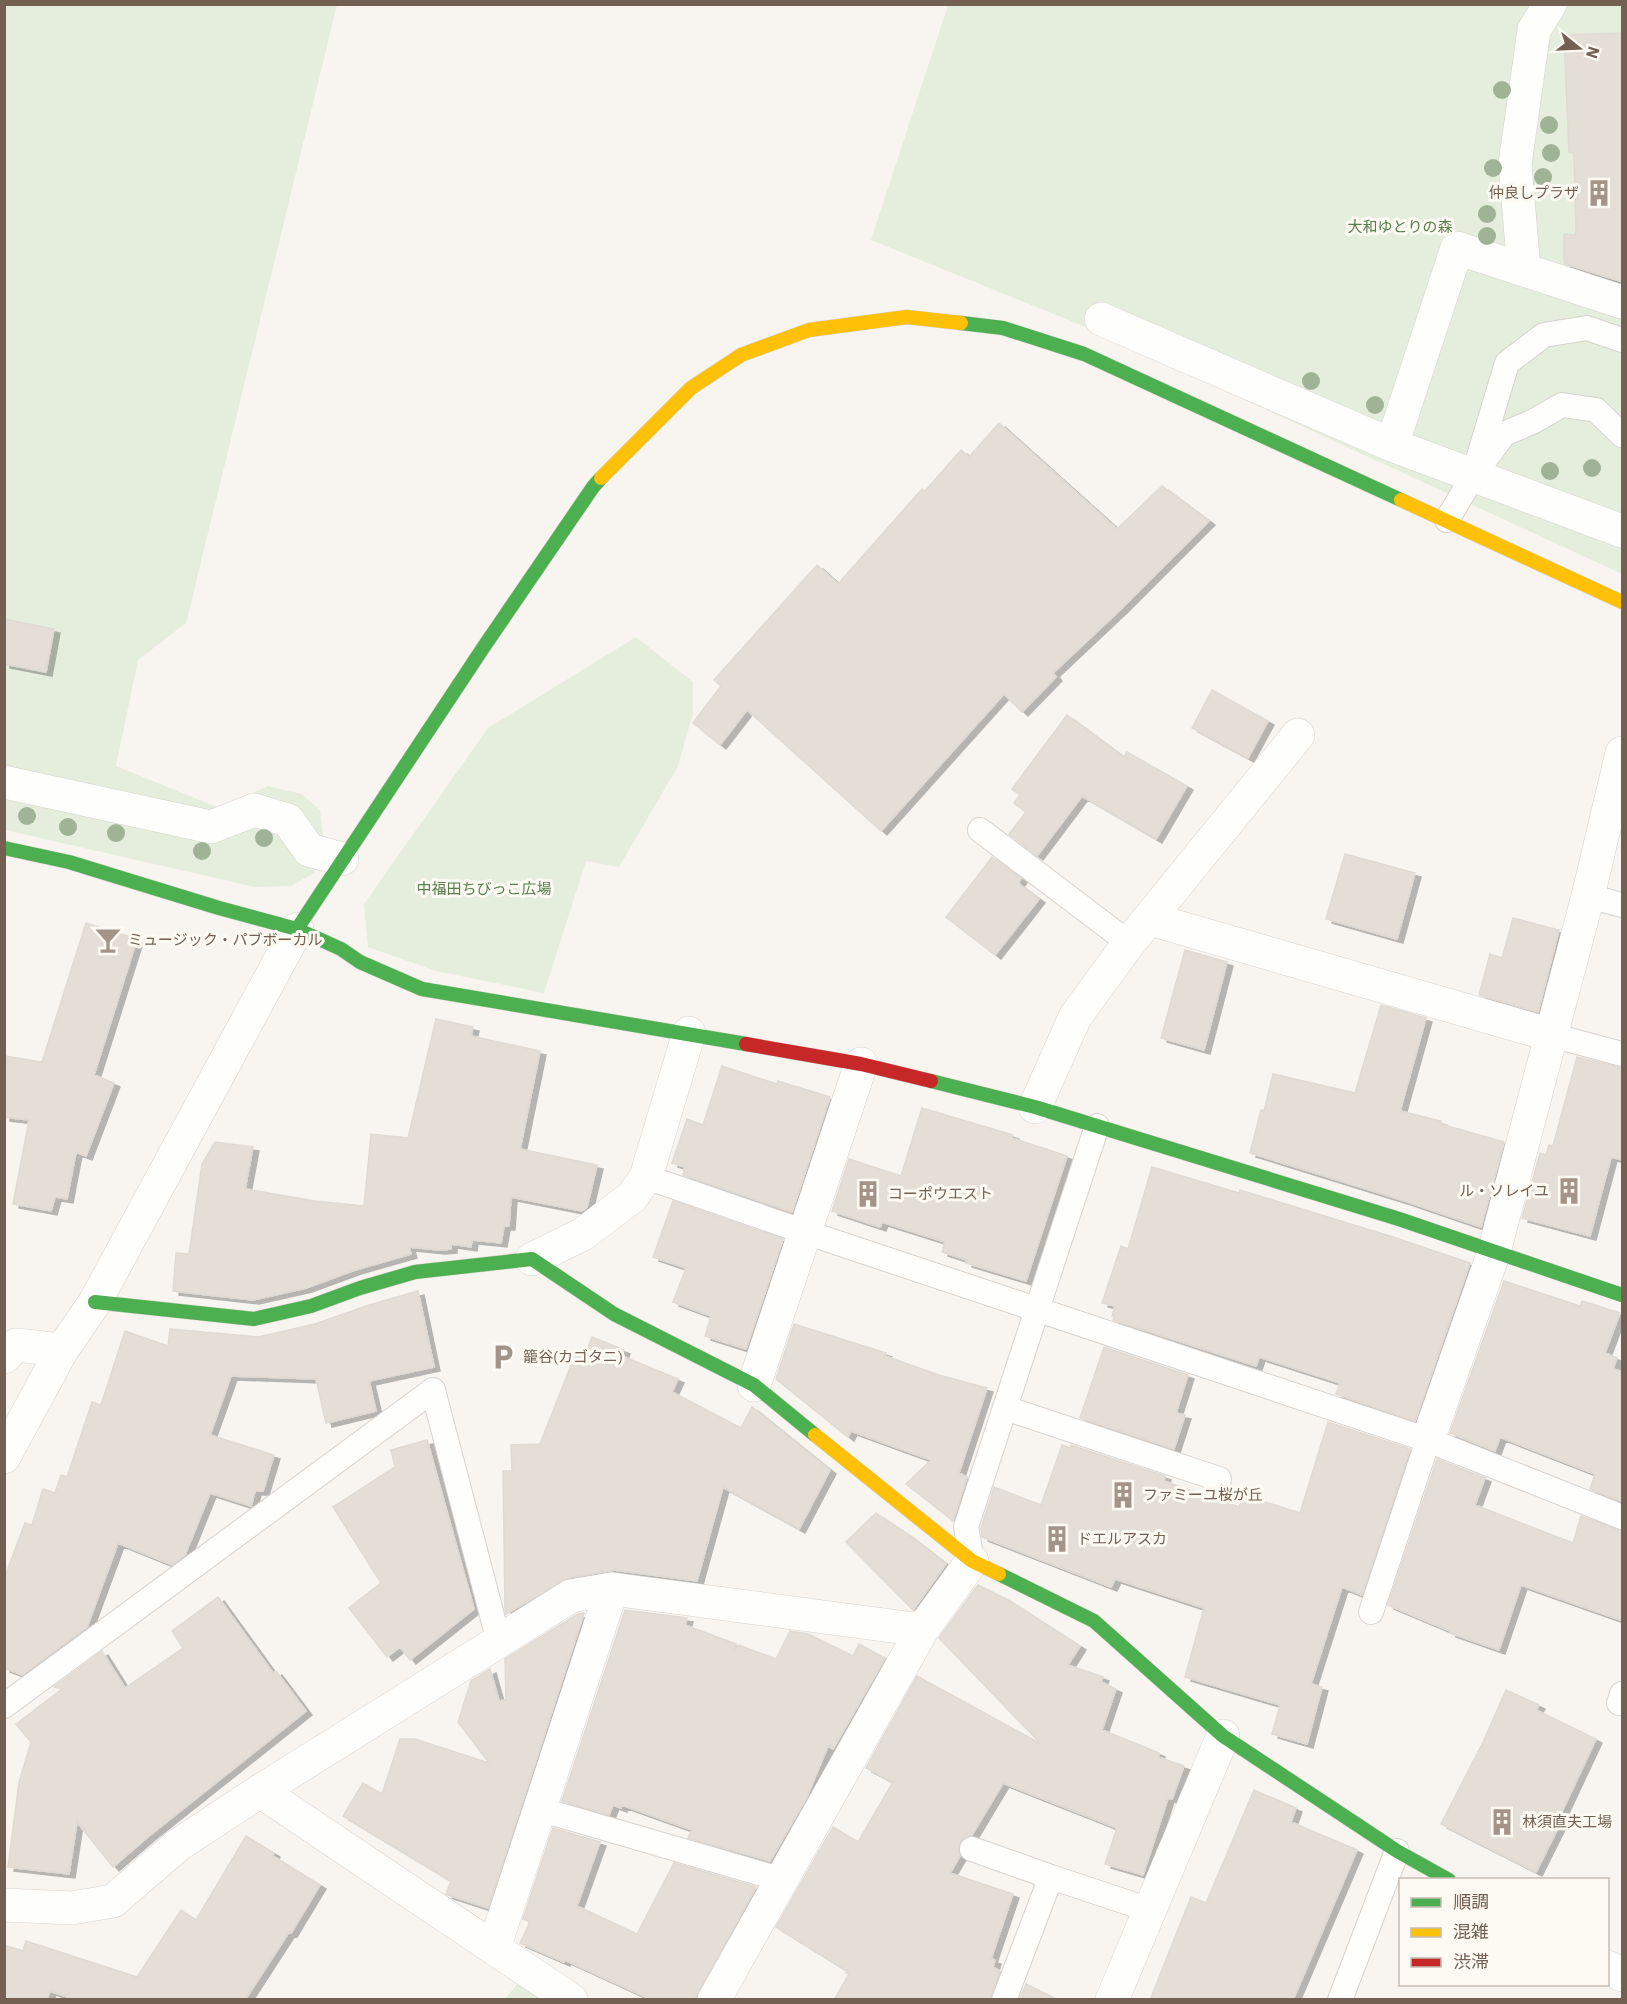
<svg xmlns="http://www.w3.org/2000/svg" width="1627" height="2004" viewBox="0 0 1627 2004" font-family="'IBM Plex Sans','Noto Sans JP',sans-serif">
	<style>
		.green { fill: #e5eddc }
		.building { fill: #e4ded7; stroke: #e0dad3; stroke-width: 1.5; filter: url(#shadow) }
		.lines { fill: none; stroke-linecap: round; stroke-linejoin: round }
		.lane-casing { stroke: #d7d2ce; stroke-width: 26 }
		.street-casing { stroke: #d7d2ce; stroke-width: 34 }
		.fast-casing { stroke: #d6d1ca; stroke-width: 15 }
		.slow-casing { stroke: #d6d1ca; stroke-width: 15 }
		.jam-casing { stroke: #d6d1ca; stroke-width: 15 }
		.lane { stroke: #fefefd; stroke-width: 24 }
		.street { stroke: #fefefd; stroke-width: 33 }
		.fast { stroke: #4caf50; stroke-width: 14 }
		.slow { stroke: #ffc107; stroke-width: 14 }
		.jam { stroke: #c62828; stroke-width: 14 }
		.tree { fill: #a0b397 }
		.labels { text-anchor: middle; stroke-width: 6; stroke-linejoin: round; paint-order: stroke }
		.poi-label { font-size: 15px; fill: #736052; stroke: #fdfaf3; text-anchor: start }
		.park-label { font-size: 15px; fill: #587d4e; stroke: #fdfaf3 }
	</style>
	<defs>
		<filter id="shadow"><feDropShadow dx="6" dy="4" stdDeviation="0" flood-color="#0004"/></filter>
	</defs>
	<rect width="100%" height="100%" fill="#f8f5f0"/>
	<!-- green -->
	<path class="green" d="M 5,5 L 337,5 L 186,623 L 138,660 L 116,766 L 219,808 L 268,786 L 302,794 L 320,810 L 324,844 L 314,873 L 291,886 L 255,887 L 5,830 Z
		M 948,5 L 1622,5 L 1622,574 L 1098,332 L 871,240 Z
		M 636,637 L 693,682 L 693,713 L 678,766 L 619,867 L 586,861 L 544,993 L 436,971 L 368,947 L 364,904 L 488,728 Z
		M 519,1982 L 542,2000 L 504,2000 Z"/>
	<!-- building -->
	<path class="building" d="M 1623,33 L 1623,282 L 1565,264 L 1564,259 L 1564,234 L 1576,235 L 1574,153 L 1569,152 L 1564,35 Z
		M 999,423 L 1117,529 L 1162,486 L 1209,521 L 1120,610 L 1053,673 L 1056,677 L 1022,712 L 1004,694 L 881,831 L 747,710 L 720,745 L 693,723 L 721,686 L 714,680 L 817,565 L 838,584 L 922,489 L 925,491 L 961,450 L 969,457 Z
		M 4,619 L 54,629 L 46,672 L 4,664 Z
		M 1212,690 L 1268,721 L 1248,758 L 1192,728 Z
		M 1067,715 L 1124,757 L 1127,752 L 1187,786 L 1156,839 L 1082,796 L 1037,856 L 1009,834 L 1026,812 L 1014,803 L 1020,795 L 1012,789 Z
		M 1345,854 L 1415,873 L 1397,939 L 1326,919 Z
		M 992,857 L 1021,879 L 1018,883 L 1039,899 L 995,955 L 946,917 Z
		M 1513,918 L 1559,930 L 1538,1012 L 1479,995 L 1490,954 L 1502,958 Z
		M 86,923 L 137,939 L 94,1075 L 114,1083 L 86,1156 L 76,1152 L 67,1199 L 55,1197 L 51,1211 L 13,1204 L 29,1120 L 4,1117 L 4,1056 L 42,1062 Z
		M 1185,950 L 1227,962 L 1204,1050 L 1161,1038 Z
		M 1381,1005 L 1426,1018 L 1400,1111 L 1441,1121 L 1441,1124 L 1504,1142 L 1481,1227 L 1405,1201 L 1250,1153 L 1261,1110 L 1264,1111 L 1273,1074 L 1355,1093 Z
		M 436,1019 L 473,1027 L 471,1036 L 540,1051 L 520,1149 L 597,1165 L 587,1207 L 582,1211 L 511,1197 L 509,1226 L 504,1226 L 501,1243 L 472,1240 L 471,1247 L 451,1244 L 451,1249 L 439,1250 L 409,1247 L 411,1254 L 355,1270 L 306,1288 L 253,1300 L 173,1291 L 176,1253 L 189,1254 L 202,1164 L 215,1142 L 253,1147 L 245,1189 L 315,1201 L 364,1206 L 371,1134 L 408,1138 Z
		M 1577,1057 L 1623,1068 L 1623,1160 L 1611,1157 L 1590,1236 L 1522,1218 L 1540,1153 L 1546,1155 L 1549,1145 L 1553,1146 Z
		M 722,1066 L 777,1084 L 778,1081 L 830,1097 L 792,1212 L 683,1175 L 685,1167 L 672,1163 L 687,1119 L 703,1125 Z
		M 922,1108 L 1013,1135 L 1012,1138 L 1067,1156 L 1026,1281 L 966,1263 L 967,1260 L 942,1252 L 945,1242 L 882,1222 L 880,1227 L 832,1211 L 849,1159 L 901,1176 Z
		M 1152,1167 L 1239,1193 L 1240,1190 L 1393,1237 L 1470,1263 L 1415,1421 L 1336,1394 L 1340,1383 L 1259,1357 L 1256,1366 L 1113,1320 L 1114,1316 L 1112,1316 L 1115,1306 L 1102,1303 L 1121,1246 L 1128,1249 Z
		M 673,1201 L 783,1239 L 746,1349 L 705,1336 L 711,1316 L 673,1302 L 686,1268 L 653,1257 Z
		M 1504,1281 L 1580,1306 L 1582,1301 L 1620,1313 L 1605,1353 L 1617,1358 L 1613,1369 L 1623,1372 L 1623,1502 L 1590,1489 L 1595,1474 L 1500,1437 L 1495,1451 L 1450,1433 Z
		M 418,1291 L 434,1367 L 369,1381 L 376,1411 L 326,1423 L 316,1379 L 231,1376 L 210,1435 L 274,1455 L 263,1491 L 255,1491 L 251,1506 L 210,1493 L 185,1555 L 172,1565 L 118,1543 L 87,1627 L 22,1675 L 4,1668 L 4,1579 L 25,1523 L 32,1525 L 43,1489 L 55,1493 L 61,1475 L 67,1477 L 92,1402 L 101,1405 L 125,1331 L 168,1346 L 170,1329 L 258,1337 L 315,1324 L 366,1306 Z
		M 794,1324 L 886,1353 L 885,1356 L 939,1375 L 987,1388 L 959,1473 L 967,1477 L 953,1521 L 906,1484 L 931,1460 L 851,1431 L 848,1437 L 776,1379 Z
		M 592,1337 L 624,1350 L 622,1356 L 678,1379 L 672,1392 L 741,1428 L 752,1407 L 830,1470 L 799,1529 L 723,1487 L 697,1581 L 614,1570 L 568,1578 L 506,1614 L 505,1608 L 503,1471 L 512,1471 L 511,1445 L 540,1444 L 575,1355 L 584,1358 Z
		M 1104,1347 L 1188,1375 L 1176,1413 L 1185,1415 L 1174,1449 L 1080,1418 Z
		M 1328,1422 L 1410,1449 L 1362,1595 L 1342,1587 L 1311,1684 L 1322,1687 L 1307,1744 L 1272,1734 L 1280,1705 L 1185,1677 L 1204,1608 L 1115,1579 L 1111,1587 L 982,1537 L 981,1528 L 994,1487 L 1041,1505 L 1062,1445 L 1070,1448 L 1071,1445 L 1165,1476 L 1164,1481 L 1239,1507 L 1243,1495 L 1300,1513 Z
		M 427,1440 L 474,1609 L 410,1660 L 400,1647 L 387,1657 L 349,1608 L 381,1583 L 333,1507 L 395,1467 L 391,1450 Z
		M 1437,1459 L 1485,1478 L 1475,1505 L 1573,1543 L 1581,1516 L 1623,1531 L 1623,1621 L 1521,1585 L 1499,1650 L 1450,1633 L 1450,1631 L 1388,1605 Z
		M 876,1513 L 909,1535 L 946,1564 L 913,1610 L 846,1542 Z
		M 978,1585 L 1010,1601 L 1080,1646 L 1068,1665 L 1103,1677 L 1101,1682 L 1116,1689 L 1102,1730 L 1159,1753 L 1158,1757 L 1184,1766 L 1172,1799 L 1168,1798 L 1143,1875 L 1105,1864 L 1117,1828 L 1003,1783 L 972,1835 L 963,1838 L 959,1844 L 958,1851 L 960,1856 L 950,1873 L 1013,1894 L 991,1959 L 995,1960 L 993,1967 L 1000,1971 L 990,2000 L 834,2000 L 849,1974 L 846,1973 L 847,1971 L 776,1927 L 833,1827 L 858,1842 L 893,1782 L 866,1768 L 917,1676 L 1041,1744 L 939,1638 Z
		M 218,1597 L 273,1673 L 276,1671 L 306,1711 L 149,1836 L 113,1867 L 77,1822 L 69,1874 L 8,1867 L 19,1782 L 31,1742 L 16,1724 L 62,1689 L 54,1687 L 102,1651 L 125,1688 L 183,1648 L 172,1631 Z
		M 625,1610 L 687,1618 L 685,1625 L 736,1644 L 733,1651 L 739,1645 L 776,1659 L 790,1631 L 808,1634 L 853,1656 L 859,1644 L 885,1658 L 833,1749 L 828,1746 L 807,1797 L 770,1861 L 688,1838 L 692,1830 L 622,1805 L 621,1808 L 613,1805 L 609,1815 L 562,1801 Z
		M 584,1613 L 488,1908 L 448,1895 L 446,1894 L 451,1881 L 343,1816 L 363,1783 L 382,1794 L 400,1739 L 415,1739 L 489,1763 L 458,1722 L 471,1681 L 490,1669 L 499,1701 L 506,1700 L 505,1659 L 578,1614 Z
		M 1506,1690 L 1539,1705 L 1536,1710 L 1596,1739 L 1559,1818 L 1562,1820 L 1536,1872 L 1441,1824 L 1483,1742 Z
		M 1254,1790 L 1296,1808 L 1291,1822 L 1357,1850 L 1293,2000 L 1150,2000 L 1191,1897 L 1206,1903 Z
		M 553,1828 L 600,1842 L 577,1906 L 637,1934 L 674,1863 L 756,1887 L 694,2000 L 652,2000 L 565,1960 L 564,1962 L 520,1943 L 530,1922 L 523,1919 Z
		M 246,1836 L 274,1853 L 273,1856 L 320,1885 L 291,1933 L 289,1932 L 245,2000 L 76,2000 L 50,1991 L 47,2000 L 4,2000 L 4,1945 L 23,1951 L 26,1941 L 137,1977 L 181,1910 L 196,1920 Z
		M 1026,1984 L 1058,2000 L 1019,2000 Z"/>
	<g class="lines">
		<defs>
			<path id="lane" d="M 1473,476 L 1507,363 L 1544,335 L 1587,328 L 1622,340
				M 1447,520 L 1473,476 L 1504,434 L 1534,421 L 1562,405 L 1596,410 L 1622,435
				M 980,830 L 1129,943
				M 1588,896 L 1622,905
				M 1551,1035 L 1622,1054
				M 646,1177 L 805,1232 L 1428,1440 L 1622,1517
				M 1005,1408 L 1219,1479
				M 972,1561 L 966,1527 L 1097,1126
				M 1371,1612 L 1428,1440
				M 1619,1703 L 1622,1694
				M 4,1706 L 433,1390 L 499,1642
				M 539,1809 L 783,1880
				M 972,1849 L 1051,1877
				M 1004,2000 L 1051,1877 L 1150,1910
				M 1340,2000 L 1397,1851"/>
			<path id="street" d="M 1524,270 L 1515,164 L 1534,30 L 1550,4
				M 1622,302 L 1457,248 L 1392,445 L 1622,531
				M 1101,319 L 1392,445
				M 4,782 L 211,827 L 254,810 L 288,820 L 309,850 L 342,859
				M 1150,919 L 1551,1035
				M 1035,1107 L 1075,1017 L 1129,943 L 1298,735
				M 532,1259 L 583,1234 L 632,1197 L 646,1177 L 689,1033
				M 4,1357 L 16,1345 L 62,1350
				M 754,1385 L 861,1064
				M 1428,1440 L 1494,1252 L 1588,896 L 1622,753
				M 4,1457 L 62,1350 L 95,1302 L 297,929
				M 260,1791 L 571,2000
				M 4,1905 L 72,1908 L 113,1901 L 178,1845 L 260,1791 L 571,1596 L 612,1589 L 922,1630
				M 494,1948 L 612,1589
				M 1608,1967 L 1622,1975
				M 714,2000 L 922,1630 L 972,1561
				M 1112,2000 L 1223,1736"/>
			<path id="fast" d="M 961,323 L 1003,328 L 1084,354 L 1401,500
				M 4,848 L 69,862 L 219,908 L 297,929 L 341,949 L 360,962 L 422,989 L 746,1044
				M 297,929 L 483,648 L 593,487 L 601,478
				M 931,1081 L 1035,1107 L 1399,1219 L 1622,1295
				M 95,1302 L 254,1319 L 311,1306 L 360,1288 L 415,1272 L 532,1259 L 614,1314 L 754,1385 L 815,1435
				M 999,1574 L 1094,1621 L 1223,1736 L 1397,1851 L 1449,1880"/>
			<path id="slow" d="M 601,478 L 691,388 L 741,355 L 809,330 L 907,317 L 961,323
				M 1401,500 L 1622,602
				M 815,1435 L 972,1561 L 999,1574"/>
			<path id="jam" d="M 746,1044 L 861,1064 L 931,1081"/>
		</defs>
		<!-- lane casing -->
		<use href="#lane" class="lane-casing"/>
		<!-- street casing -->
		<use href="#street" class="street-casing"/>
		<!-- fast casing -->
		<use href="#fast" class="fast-casing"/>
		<!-- slow casing -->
		<use href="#slow" class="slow-casing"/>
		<!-- jam casing -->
		<use href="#jam" class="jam-casing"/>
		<!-- lane -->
		<use href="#lane" class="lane"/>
		<!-- street -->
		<use href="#street" class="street"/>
		<!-- fast -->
		<use href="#fast" class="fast"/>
		<!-- slow -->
		<use href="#slow" class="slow"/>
		<!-- jam -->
		<use href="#jam" class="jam"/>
	</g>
	<!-- trees -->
	<g class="tree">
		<circle cx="1502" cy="90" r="9"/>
		<circle cx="1549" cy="125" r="9"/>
		<circle cx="1551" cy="153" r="9"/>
		<circle cx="1493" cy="168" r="9"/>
		<circle cx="1543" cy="177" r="9"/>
		<circle cx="1487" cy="214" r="9"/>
		<circle cx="1487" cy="236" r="9"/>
		<circle cx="1311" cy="381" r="9"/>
		<circle cx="1375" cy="405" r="9"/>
		<circle cx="1592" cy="468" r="9"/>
		<circle cx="1550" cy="471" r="9"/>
		<circle cx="27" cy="816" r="9"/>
		<circle cx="68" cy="827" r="9"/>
		<circle cx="116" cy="833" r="9"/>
		<circle cx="264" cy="838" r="9"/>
		<circle cx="202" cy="851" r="9"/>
	</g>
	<!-- icons -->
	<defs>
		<symbol id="building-bare" viewBox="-9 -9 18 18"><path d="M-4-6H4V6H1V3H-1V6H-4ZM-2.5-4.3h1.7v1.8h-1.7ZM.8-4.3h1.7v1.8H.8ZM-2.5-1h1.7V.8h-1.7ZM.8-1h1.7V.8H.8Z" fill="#a29489" stroke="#fdfaf3" stroke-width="2.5" paint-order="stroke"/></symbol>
		<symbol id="bar-bare" viewBox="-9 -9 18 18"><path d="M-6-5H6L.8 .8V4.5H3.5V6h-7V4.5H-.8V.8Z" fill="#a29489" stroke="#fdfaf3" stroke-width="2.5" paint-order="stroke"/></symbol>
		<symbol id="parking-bare" viewBox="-9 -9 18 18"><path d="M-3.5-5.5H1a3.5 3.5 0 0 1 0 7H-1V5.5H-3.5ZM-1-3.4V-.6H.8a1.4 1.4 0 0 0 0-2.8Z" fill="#a29489" stroke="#fdfaf3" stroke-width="2.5" paint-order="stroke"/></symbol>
	</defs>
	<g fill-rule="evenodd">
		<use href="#building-bare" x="1580" y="174" width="38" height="38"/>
		<use href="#bar-bare" x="89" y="921" width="38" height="38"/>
		<use href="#building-bare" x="1550" y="1172" width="38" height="38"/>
		<use href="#building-bare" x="849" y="1175" width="38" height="38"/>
		<use href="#parking-bare" x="484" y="1338" width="38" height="38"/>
		<use href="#building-bare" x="1104" y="1476" width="38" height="38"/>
		<use href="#building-bare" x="1038" y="1520" width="38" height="38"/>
		<use href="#building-bare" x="1483" y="1803" width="38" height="38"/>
	</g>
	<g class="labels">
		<!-- poi labels -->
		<g class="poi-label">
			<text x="1579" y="198" text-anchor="end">仲良しプラザ</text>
			<text x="128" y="945">ミュージック・パブボーカル</text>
			<text x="1549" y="1196" text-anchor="end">ル・ソレイユ</text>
			<text x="888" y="1199">コーポウエスト</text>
			<text x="523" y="1362">籠谷(カゴタニ)</text>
			<text x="1143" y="1500">ファミーユ桜が丘</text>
			<text x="1077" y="1544">ドエルアスカ</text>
			<text x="1522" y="1827">林須直夫工場</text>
		</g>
		<!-- park labels -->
		<g class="park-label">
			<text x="1400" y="232">大和ゆとりの森</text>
			<text x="484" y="894">中福田ちびっこ広場</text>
		</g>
	</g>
	<!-- border -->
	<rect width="1627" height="2004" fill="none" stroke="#736052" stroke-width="12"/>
	<!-- legend -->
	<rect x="1399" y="1878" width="210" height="108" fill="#fdfaf3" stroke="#c6bcb3" stroke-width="1.5"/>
	<rect x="1411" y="1898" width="30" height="9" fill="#4caf50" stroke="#c6bcb3" stroke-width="1.5"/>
	<text x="1453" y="1908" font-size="18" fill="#736052">順調</text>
	<rect x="1411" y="1928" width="30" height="9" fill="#ffc107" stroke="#c6bcb3" stroke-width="1.5"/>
	<text x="1453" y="1938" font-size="18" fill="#736052">混雑</text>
	<rect x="1411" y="1958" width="30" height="9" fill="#c62828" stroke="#c6bcb3" stroke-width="1.5"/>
	<text x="1453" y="1968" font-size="18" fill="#736052">渋滞</text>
	<!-- north arrow -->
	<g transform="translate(1579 48) rotate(108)" stroke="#fdfaf3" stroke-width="4.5" paint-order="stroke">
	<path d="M0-4.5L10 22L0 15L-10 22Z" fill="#736052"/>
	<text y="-9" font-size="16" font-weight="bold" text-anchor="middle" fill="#736052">N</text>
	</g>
</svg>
